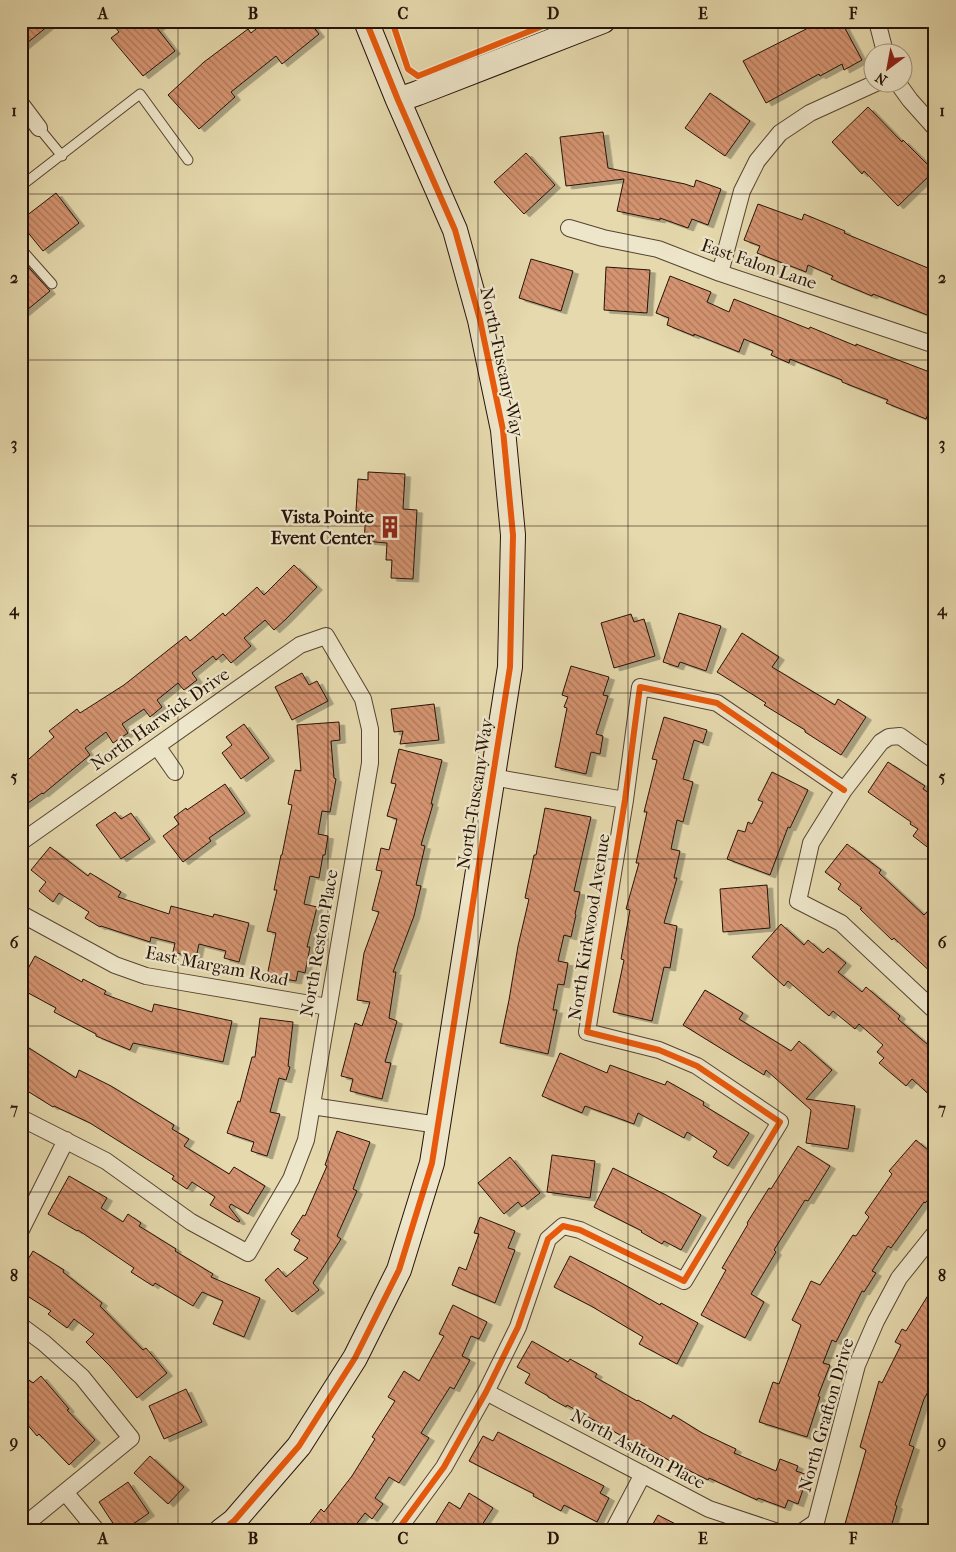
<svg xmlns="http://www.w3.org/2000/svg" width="956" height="1552" viewBox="0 0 956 1552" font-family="'IM FELL French Canon',serif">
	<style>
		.building { fill: url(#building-back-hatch); stroke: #261308; filter: url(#shadow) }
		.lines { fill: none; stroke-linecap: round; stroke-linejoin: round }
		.lane-casing { stroke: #564431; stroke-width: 11 }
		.street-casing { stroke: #564431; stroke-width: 18 }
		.secondary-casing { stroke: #261308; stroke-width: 26 }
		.lane { stroke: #eee6ca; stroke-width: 9 }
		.street { stroke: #eee6ca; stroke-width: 16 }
		.secondary { stroke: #eee6ca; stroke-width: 24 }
		.cycleway-casing { stroke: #eee6ca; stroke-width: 9 }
		.cycleway { stroke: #e8590c; stroke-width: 6 }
		.grid { fill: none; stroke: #261308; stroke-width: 1; stroke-opacity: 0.55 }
		.labels { text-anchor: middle; stroke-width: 4.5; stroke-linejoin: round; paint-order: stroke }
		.street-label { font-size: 18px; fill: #261308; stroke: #eee6ca }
		.poi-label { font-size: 18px; font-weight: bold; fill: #261308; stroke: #eee6ca; text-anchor: end }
		.neatline { fill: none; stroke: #261308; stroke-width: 2 }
		.grid-label { font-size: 16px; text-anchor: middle; font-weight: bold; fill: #261308 }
	</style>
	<defs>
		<pattern id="building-back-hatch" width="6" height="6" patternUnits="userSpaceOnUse" patternTransform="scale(1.25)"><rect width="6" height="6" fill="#d59471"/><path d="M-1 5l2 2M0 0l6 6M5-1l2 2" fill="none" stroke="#ad785b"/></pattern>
		<filter id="shadow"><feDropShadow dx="5.5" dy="3" stdDeviation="0" flood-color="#0004"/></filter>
	</defs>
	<rect width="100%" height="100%" fill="#e5d9ad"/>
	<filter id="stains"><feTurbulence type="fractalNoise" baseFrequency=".004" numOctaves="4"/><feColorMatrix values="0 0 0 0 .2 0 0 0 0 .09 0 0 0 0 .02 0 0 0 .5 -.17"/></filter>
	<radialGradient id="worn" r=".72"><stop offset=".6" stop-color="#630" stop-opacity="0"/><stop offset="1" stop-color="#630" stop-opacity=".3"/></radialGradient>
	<!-- building -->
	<path class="building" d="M 21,21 L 54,21 L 21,48 Z
		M 110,21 L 166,21 L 157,28 L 175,51 L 143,76 L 111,38 L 119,32 Z
		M 266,21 L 309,21 L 319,34 L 282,64 L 276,56 L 231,92 L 235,97 L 199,129 L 168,95 L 204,62 L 248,29 L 251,33 Z
		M 822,21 L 841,21 L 862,60 L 844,70 L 842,64 L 820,76 L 819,74 L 766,103 L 743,61 Z
		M 710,93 L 750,121 L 725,156 L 685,128 Z
		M 868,107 L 902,142 L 903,140 L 934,171 L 898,206 L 864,171 L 862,174 L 832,142 Z
		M 603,132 L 608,168 L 685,184 L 694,187 L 696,180 L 721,189 L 708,225 L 692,219 L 688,228 L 660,218 L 660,220 L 617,211 L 624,179 L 566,186 L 560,137 Z
		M 526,153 L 555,185 L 524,214 L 494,182 Z
		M 56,193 L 79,223 L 43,251 L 21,224 L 21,220 Z
		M 758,204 L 802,220 L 804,214 L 845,231 L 844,233 L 935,271 L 935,318 L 873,294 L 872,296 L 831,279 L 833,276 L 808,265 L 806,272 L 757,253 L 760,246 L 744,240 Z
		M 21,259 L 50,291 L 21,315 Z
		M 531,259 L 573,271 L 561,311 L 519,298 Z
		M 606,267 L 650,270 L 647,313 L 604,310 Z
		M 670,276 L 711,292 L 707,302 L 729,312 L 734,299 L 809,329 L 810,327 L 856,346 L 856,344 L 935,374 L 935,398 L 926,419 L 886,403 L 888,400 L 842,382 L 842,380 L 790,359 L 789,363 L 771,355 L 773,351 L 744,339 L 739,352 L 694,334 L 694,336 L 667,325 L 669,318 L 656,313 Z
		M 368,472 L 405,474 L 403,509 L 417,510 L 413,579 L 391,578 L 392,560 L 386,560 L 387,543 L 364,541 L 366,512 L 356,511 L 358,479 L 368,480 Z
		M 294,565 L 317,587 L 286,619 L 274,630 L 265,620 L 244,638 L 251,646 L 231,663 L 223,654 L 216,660 L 213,656 L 192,673 L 197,680 L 184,690 L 178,683 L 157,700 L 162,707 L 150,717 L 144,709 L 122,724 L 128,733 L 113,743 L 106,732 L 85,748 L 90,755 L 43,794 L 42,793 L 21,808 L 21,766 L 54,737 L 49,731 L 77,709 L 80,713 L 124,685 L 186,636 L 190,641 L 223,613 L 225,616 L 257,587 L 264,595 Z
		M 679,613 L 721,626 L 706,671 L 680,662 L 678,667 L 663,662 Z
		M 631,614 L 634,622 L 644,619 L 655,656 L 614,668 L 601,623 Z
		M 742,633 L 779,657 L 772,667 L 835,705 L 838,699 L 866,717 L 841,755 L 805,732 L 805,730 L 764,705 L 766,703 L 717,672 Z
		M 571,666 L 609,677 L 603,695 L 608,696 L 596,734 L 603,736 L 600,754 L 591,752 L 586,774 L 555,767 L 567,708 L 564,707 L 568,697 L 562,695 Z
		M 302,673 L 309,685 L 317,681 L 328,701 L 292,720 L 275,687 Z
		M 434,704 L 439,740 L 400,744 L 403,731 L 394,732 L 391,709 Z
		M 664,717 L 707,730 L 703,743 L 694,740 L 683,779 L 693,782 L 683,822 L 677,820 L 671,849 L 680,851 L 674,878 L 677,878 L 664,923 L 677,926 L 670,968 L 664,967 L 652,1021 L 613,1012 L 624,960 L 621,959 L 630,910 L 626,909 L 639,863 L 636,863 L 647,812 L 644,812 L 657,760 L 652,759 Z
		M 339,722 L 340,740 L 331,741 L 334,778 L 336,779 L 330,812 L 322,811 L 318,834 L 328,836 L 325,855 L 323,855 L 319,878 L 310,876 L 304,904 L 317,907 L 307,947 L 310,947 L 305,973 L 298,971 L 296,981 L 267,976 L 276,933 L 267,931 L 277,890 L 274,890 L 281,855 L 282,855 L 292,805 L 288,804 L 295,770 L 301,771 L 297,725 Z
		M 244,724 L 269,758 L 241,779 L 222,753 L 232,745 L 226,737 Z
		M 399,749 L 442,760 L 431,804 L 433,804 L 421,845 L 425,846 L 416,885 L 421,886 L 414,916 L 393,972 L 396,972 L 389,1018 L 397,1021 L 385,1062 L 391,1063 L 382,1099 L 350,1091 L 353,1079 L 341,1076 L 355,1023 L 362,1026 L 370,1002 L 357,1000 L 364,953 L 379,912 L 372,910 L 382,871 L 376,870 L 381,848 L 389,850 L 397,819 L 387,816 L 396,784 L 391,783 Z
		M 888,762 L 925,786 L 923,789 L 935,797 L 935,853 L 913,836 L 918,829 L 910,824 L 911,822 L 868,792 Z
		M 772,772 L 808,790 L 790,828 L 788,827 L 770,875 L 727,859 L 738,830 L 745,832 L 748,822 L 752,824 L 763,802 L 758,800 Z
		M 225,784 L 245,813 L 209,838 L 211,841 L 183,862 L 163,836 L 179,824 L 174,817 L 186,808 L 187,810 Z
		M 545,808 L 591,817 L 574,891 L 580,892 L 575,914 L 576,915 L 571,937 L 564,935 L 558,961 L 568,963 L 564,985 L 558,984 L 553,1010 L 557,1010 L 548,1054 L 500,1043 L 509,1000 L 518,946 L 529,899 L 525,898 L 534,855 L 536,855 Z
		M 115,812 L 121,819 L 131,813 L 150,839 L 121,859 L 96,825 Z
		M 847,844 L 881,870 L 879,873 L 924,915 L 935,903 L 935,976 L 894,938 L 892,940 L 860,909 L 862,908 L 838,889 L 841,884 L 825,872 Z
		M 50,847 L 88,876 L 90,873 L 121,892 L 118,897 L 169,914 L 171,906 L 213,917 L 214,914 L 249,923 L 239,962 L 224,958 L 226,951 L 199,944 L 196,958 L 173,952 L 175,943 L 151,937 L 150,942 L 101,926 L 100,927 L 85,918 L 89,912 L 59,893 L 53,902 L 39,891 L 46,882 L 31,870 Z
		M 767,885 L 770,928 L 723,932 L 720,889 Z
		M 781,924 L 804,945 L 808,940 L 823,953 L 828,948 L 846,963 L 838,972 L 862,992 L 866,987 L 900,1016 L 898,1019 L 935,1051 L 935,1100 L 912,1079 L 906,1086 L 879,1063 L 884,1058 L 877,1052 L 883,1045 L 859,1024 L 855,1029 L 833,1011 L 829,1016 L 788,981 L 784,986 L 752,957 Z
		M 35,956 L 82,982 L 83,979 L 106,991 L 104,994 L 152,1012 L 154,1004 L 232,1021 L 223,1062 L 133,1043 L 130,1050 L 96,1036 L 96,1034 L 54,1012 L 56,1008 L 21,989 L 21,981 Z
		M 705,990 L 743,1013 L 739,1019 L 791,1051 L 799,1041 L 832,1070 L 806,1099 L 855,1106 L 848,1149 L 806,1143 L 811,1110 L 766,1070 L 764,1075 L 683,1025 Z
		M 260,1018 L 293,1022 L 288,1066 L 290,1067 L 286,1080 L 279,1078 L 270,1112 L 280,1114 L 267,1156 L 251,1151 L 254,1142 L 227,1133 L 238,1101 L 240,1102 L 252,1057 L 255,1057 Z
		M 21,1043 L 76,1078 L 79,1070 L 111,1086 L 174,1125 L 172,1129 L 189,1139 L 184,1146 L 229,1174 L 234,1167 L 265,1186 L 248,1214 L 231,1204 L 229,1207 L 240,1221 L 238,1222 L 210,1205 L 215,1197 L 192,1182 L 187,1189 L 172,1179 L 174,1176 L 90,1123 L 54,1106 L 53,1107 L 21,1087 Z
		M 560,1053 L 607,1073 L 610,1065 L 665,1085 L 667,1081 L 704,1102 L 703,1105 L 749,1133 L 728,1166 L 713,1157 L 717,1151 L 687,1132 L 684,1138 L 638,1113 L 634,1124 L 585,1106 L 582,1113 L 542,1096 Z
		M 337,1131 L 370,1142 L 353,1189 L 357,1191 L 337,1236 L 341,1239 L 313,1283 L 319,1290 L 292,1312 L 265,1280 L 278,1268 L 286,1277 L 308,1258 L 294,1250 L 300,1240 L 291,1234 L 303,1215 L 305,1216 L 327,1166 L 325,1165 Z
		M 916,1140 L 935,1156 L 935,1192 L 925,1203 L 924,1202 L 891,1248 L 888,1246 L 872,1271 L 876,1273 L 864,1292 L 862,1291 L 836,1342 L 832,1340 L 823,1363 L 830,1365 L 818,1396 L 820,1397 L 807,1437 L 759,1422 L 773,1382 L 779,1384 L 801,1325 L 792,1320 L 811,1281 L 820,1285 L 853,1235 L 856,1236 L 869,1217 L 865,1213 L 892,1174 L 889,1171 Z
		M 798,1146 L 830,1166 L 808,1201 L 805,1200 L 774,1250 L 776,1252 L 751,1294 L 764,1302 L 745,1338 L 701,1315 L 726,1270 L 722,1268 L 748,1224 L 747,1223 L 769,1188 L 771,1189 Z
		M 552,1155 L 595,1161 L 590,1198 L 547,1192 Z
		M 510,1157 L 540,1193 L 522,1207 L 518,1202 L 504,1214 L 478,1183 Z
		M 613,1168 L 666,1195 L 701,1215 L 681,1250 L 664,1241 L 662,1244 L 641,1232 L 642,1231 L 594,1207 Z
		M 69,1176 L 107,1198 L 101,1208 L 123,1222 L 128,1214 L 141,1223 L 139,1226 L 176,1249 L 175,1251 L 213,1274 L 211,1277 L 260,1298 L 244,1337 L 213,1324 L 223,1301 L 202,1292 L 193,1306 L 155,1283 L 153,1286 L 131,1272 L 134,1268 L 78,1230 L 77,1231 L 48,1214 Z
		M 480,1217 L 515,1231 L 508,1248 L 515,1250 L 495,1303 L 452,1285 L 459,1267 L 466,1270 L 479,1234 L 474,1233 Z
		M 33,1251 L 64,1270 L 63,1272 L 102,1303 L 100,1306 L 143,1350 L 146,1348 L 167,1373 L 137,1398 L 110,1366 L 86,1342 L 94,1334 L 74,1319 L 67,1328 L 48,1314 L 51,1311 L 21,1292 L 21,1271 Z
		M 570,1256 L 616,1280 L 660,1305 L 661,1303 L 698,1323 L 677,1364 L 639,1344 L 643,1337 L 591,1306 L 554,1287 Z
		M 935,1284 L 935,1379 L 924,1399 L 909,1445 L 914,1447 L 895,1505 L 897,1506 L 890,1531 L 843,1531 L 866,1450 L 860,1447 L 879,1381 L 882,1383 L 901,1345 L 895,1342 L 902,1329 L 906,1331 Z
		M 453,1305 L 487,1322 L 479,1339 L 471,1336 L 462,1356 L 470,1360 L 454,1389 L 450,1387 L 421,1433 L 429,1438 L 399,1483 L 389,1477 L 375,1498 L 383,1504 L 372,1519 L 365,1513 L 351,1531 L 304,1531 L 321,1509 L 324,1512 L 352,1476 L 375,1439 L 372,1437 L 395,1401 L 388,1397 L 404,1371 L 419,1381 L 444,1336 L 439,1334 Z
		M 532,1341 L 568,1362 L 570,1359 L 597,1374 L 595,1377 L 637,1401 L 638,1400 L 671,1419 L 673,1415 L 702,1433 L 736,1449 L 734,1453 L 776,1471 L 780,1459 L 798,1466 L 796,1471 L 808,1475 L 798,1504 L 788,1500 L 785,1508 L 758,1498 L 757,1500 L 709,1478 L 708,1480 L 672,1462 L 637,1442 L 636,1444 L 567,1405 L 566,1407 L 548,1397 L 548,1396 L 525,1383 L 530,1374 L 517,1367 Z
		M 21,1375 L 33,1383 L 41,1376 L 69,1409 L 67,1410 L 95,1440 L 69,1465 L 39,1434 L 37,1436 L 21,1417 Z
		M 186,1389 L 202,1422 L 164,1439 L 149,1406 Z
		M 498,1432 L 604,1486 L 600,1493 L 609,1498 L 597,1522 L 564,1505 L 561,1511 L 533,1496 L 534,1494 L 469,1461 L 483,1436 L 493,1441 Z
		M 150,1456 L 184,1487 L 168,1504 L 134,1473 Z
		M 128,1482 L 149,1513 L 123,1531 L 118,1531 L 99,1502 Z
		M 469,1493 L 493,1508 L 478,1531 L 431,1531 L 449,1502 L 460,1509 Z
		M 658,1515 L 689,1531 L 649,1531 Z"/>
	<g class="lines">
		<defs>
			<path id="lane" d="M 39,128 L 62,156
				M 21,186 L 140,94 L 188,160
				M 21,249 L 52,284"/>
			<path id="street" d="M 877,21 L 885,52
				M 897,82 L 910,100 L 935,128
				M 21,104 L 39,128
				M 569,228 L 603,238 L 658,249 L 720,273 L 935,345
				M 720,273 L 742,191 L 757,161 L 780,133 L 810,113 L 878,82
				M 157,746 L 175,772
				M 935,761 L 900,736 L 889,737 L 881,742 L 844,790 L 811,843 L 798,901 L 841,923 L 935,1011
				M 492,777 L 625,800
				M 21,842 L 300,645 L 326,636 L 363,699 L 370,729 L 370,763 L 306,1140 L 291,1179 L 248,1253 L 191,1222 L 106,1161 L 21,1118
				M 21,913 L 25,916 L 115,965 L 146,976 L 328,1007
				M 312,1106 L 438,1125
				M 21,1230 L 66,1140
				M 21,1326 L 44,1343 L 82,1377 L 131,1438 L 21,1528
				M 486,1392 L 709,1509 L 775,1531
				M 65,1492 L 97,1531
				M 397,1531 L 444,1467 L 486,1392 L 518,1327 L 548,1239 L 563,1226 L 580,1230 L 684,1281 L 780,1122 L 697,1066 L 659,1050 L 587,1032 L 625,800 L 640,687 L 717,703 L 844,790
				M 613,1531 L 643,1474
				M 803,1531 L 816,1522 L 857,1365 L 876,1321 L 899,1278 L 935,1233"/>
			<path id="secondary" d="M 398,100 L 418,93 L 603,21
				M 221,1531 L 234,1521 L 299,1446 L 355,1358 L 399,1270 L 432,1163 L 510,667 L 513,535 L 503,430 L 480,320 L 455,230 L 398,100 L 366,21"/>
		</defs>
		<!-- lane casing -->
		<use href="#lane" class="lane-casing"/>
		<!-- street casing -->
		<use href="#street" class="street-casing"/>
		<!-- secondary casing -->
		<use href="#secondary" class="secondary-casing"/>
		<!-- lane -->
		<use href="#lane" class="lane"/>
		<!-- street -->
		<use href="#street" class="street"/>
		<!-- secondary -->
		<use href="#secondary" class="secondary"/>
		<defs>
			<path id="cycleway" d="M 392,21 L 408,69 L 418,76 L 555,21
				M 221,1531 L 234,1521 L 299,1446 L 355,1358 L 399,1270 L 432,1163 L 510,667 L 513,535 L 503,430 L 480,320 L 455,230 L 398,100 L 366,21
				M 397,1531 L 444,1467 L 486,1392 L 518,1327 L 548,1239 L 563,1226 L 580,1230 L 684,1281 L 780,1122 L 697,1066 L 659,1050 L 587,1032 L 625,800 L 640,687 L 717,703 L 844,790"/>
		</defs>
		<!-- cycleway casing -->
		<use href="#cycleway" class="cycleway-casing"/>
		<!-- cycleway -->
		<use href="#cycleway" class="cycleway"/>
	</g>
	<!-- grid -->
	<path class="grid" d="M 178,21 L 178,1531M 328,21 L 328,1531M 478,21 L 478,1531M 628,21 L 628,1531M 778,21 L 778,1531M 21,194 L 935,194M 21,360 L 935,360M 21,526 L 935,526M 21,693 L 935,693M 21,859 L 935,859M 21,1026 L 935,1026M 21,1192 L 935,1192M 21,1358 L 935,1358"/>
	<!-- icons -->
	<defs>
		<symbol id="building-bare" viewBox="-9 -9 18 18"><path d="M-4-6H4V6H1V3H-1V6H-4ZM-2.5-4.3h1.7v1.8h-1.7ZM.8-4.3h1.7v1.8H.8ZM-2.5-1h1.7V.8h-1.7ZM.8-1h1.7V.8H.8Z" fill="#8f2418" stroke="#eee6ca" stroke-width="2.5" paint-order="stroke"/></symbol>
	</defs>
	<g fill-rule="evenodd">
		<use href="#building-bare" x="374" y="511" width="32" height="32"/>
	</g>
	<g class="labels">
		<!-- street labels -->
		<g class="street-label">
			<text transform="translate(759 264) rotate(19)" y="6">East Falon Lane</text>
			<text transform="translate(502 362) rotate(78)" y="6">North Tuscany Way</text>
			<text transform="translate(160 719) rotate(-35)" y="6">North Harwick Drive</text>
			<text transform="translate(475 794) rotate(-81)" y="6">North Tuscany Way</text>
			<text transform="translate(589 927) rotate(-81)" y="6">North Kirkwood Avenue</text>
			<text transform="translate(319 943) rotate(-80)" y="6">North Reston Place</text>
			<text transform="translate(217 966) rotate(11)" y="6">East Margam Road</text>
			<text transform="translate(826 1415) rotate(-74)" y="6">North Grafton Drive</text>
			<text transform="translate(638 1449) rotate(28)" y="6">North Ashton Place</text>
		</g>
		<!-- poi labels -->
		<g class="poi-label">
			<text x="374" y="523">Vista Pointe<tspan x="374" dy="21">Event Center</tspan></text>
		</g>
	</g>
	<!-- margin -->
	<rect width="956" height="1552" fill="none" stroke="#e5d9ad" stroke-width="55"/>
	<!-- north arrow -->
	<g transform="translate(888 68) rotate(212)"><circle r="24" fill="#eee6ca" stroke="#9e927c"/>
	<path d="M0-4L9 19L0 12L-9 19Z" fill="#8f2418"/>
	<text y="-8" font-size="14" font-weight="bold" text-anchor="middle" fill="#261308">N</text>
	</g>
	<rect x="28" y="28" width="900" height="1496" class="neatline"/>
	<g class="grid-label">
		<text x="103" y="19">A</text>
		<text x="253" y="19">B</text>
		<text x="403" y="19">C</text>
		<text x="553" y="19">D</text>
		<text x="703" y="19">E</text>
		<text x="853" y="19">F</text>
		<text x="14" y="116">1</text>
		<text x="942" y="116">1</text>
		<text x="14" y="283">2</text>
		<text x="942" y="283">2</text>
		<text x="14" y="449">3</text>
		<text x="942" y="449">3</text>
		<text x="14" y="615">4</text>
		<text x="942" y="615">4</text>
		<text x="14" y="782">5</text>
		<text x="942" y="782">5</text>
		<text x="14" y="948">6</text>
		<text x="942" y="948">6</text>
		<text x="14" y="1114">7</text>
		<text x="942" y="1114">7</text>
		<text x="14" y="1281">8</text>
		<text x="942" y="1281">8</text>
		<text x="14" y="1447">9</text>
		<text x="942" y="1447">9</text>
		<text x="103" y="1544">A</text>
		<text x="253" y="1544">B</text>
		<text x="403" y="1544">C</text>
		<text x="553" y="1544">D</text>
		<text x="703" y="1544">E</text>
		<text x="853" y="1544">F</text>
	</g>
	<rect width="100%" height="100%" filter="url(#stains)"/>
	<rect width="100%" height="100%" fill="url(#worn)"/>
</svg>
